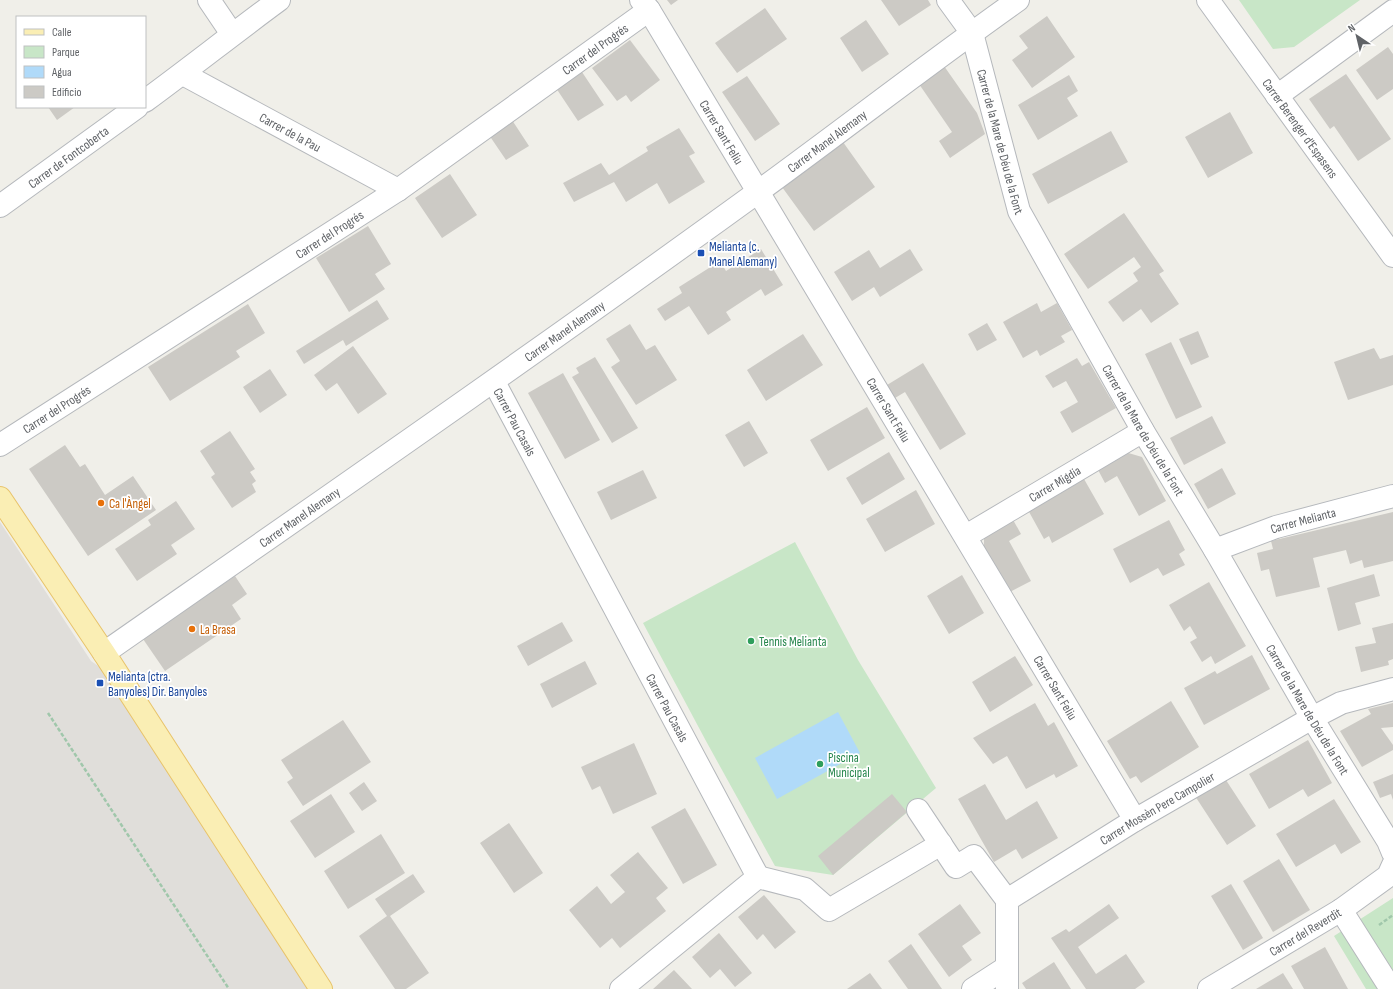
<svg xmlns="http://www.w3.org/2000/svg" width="1393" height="989" viewBox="0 0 1393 989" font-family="'Sofia Sans Condensed',sans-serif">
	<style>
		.industrial { fill: #e0deda }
		.green { fill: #c8e6c7 }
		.water { fill: #b0daf9 }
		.building { fill: #cccac5 }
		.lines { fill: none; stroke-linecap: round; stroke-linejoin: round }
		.minor-casing { stroke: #b5b8bc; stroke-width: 24 }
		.major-casing { stroke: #e8c36a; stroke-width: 24 }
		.path { stroke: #a0c7ab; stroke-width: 2.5; stroke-dasharray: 4 2; stroke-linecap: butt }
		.minor { stroke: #fff; stroke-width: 22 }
		.major { stroke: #faeeb4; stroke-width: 22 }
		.transit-dot { fill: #1a4fb4; stroke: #fff; stroke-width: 1.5 }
		.food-dot { fill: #e8710a; stroke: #fff; stroke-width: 1.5 }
		.leisure-dot { fill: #2e9e5b; stroke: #fff; stroke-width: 1.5 }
		.labels { text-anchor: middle; stroke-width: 3.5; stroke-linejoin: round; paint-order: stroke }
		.street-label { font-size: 13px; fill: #606367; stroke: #fff }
		.transit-label { font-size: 13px; fill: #164399; stroke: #fff; text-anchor: start }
		.food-label { font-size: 13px; fill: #c56008; stroke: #fff; text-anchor: start }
		.leisure-label { font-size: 13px; fill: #27864d; stroke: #fff; text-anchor: start }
	</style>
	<rect width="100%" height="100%" fill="#f0efe9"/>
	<!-- industrial -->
	<path class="industrial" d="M 0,522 L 91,661 L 124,684 L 321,989 L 0,989 Z"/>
	<!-- green -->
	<path class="green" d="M 1239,0 L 1360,0 L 1294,47 L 1273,49 Z
		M 795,542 L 858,660 L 936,788 L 833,875 L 775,866 L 706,741 L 643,623 Z
		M 1393,898 L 1393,989 L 1366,989 L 1334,936 Z"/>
	<!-- water -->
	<path class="water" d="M 838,712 L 860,753 L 777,799 L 755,758 Z"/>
	<!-- building -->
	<path class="building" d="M 667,0 L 678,0 L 671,5 Z
		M 881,0 L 928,0 L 931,5 L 899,26 Z
		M 765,8 L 787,39 L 737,73 L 715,43 Z
		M 1047,16 L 1075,57 L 1032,88 L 1012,60 L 1028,48 L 1019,36 Z
		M 866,20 L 889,54 L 862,72 L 840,38 Z
		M 630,40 L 660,80 L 631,102 L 626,95 L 617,101 L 592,68 Z
		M 1388,47 L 1393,54 L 1393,89 L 1377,100 L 1356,70 Z
		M 944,66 L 977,113 L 985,134 L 950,158 L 939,141 L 952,132 L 919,84 Z
		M 580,69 L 604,105 L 578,121 L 554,85 Z
		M 1346,74 L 1391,139 L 1358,161 L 1334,126 L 1330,129 L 1309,99 Z
		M 1069,75 L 1078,91 L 1067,98 L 1078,116 L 1038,140 L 1018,105 Z
		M 747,76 L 780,124 L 755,141 L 722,92 Z
		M 48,107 L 75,107 L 57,120 Z
		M 1230,112 L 1253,153 L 1208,178 L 1185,137 Z
		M 512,120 L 529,146 L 506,160 L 489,135 Z
		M 679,128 L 695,153 L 689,156 L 705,182 L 669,204 L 657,183 L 626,202 L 614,182 L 574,202 L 563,183 L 601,163 L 609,175 L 648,151 L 646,147 Z
		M 1111,131 L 1128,162 L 1048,204 L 1032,174 Z
		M 843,142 L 875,187 L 814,231 L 782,187 Z
		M 450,174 L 477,215 L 442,238 L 415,198 Z
		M 1124,213 L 1164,271 L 1159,274 L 1179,304 L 1151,323 L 1141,309 L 1123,322 L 1108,302 L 1138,281 L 1133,273 L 1141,267 L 1134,257 L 1088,289 L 1064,254 Z
		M 368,226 L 391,264 L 375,274 L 385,289 L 349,312 L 316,258 Z
		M 761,249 L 783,285 L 765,296 L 761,289 L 726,312 L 731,320 L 708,335 L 689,306 L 665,321 L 657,309 L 682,293 L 679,287 L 720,261 L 726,271 Z
		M 910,249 L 923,270 L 880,297 L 874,287 L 852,301 L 834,272 L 869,250 L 880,268 Z
		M 377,300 L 389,319 L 346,346 L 343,340 L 304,364 L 296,351 Z
		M 1037,303 L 1041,312 L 1057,303 L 1072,330 L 1061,336 L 1065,342 L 1040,356 L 1037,350 L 1023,358 L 1003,322 Z
		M 248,304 L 265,333 L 236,351 L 240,357 L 170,401 L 148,367 Z
		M 987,323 L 997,340 L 977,351 L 968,334 Z
		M 630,324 L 646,350 L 655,345 L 677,380 L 636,405 L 611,367 L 620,361 L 606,339 Z
		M 1198,331 L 1209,357 L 1191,365 L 1179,339 Z
		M 803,334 L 823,365 L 766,401 L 747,370 Z
		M 1171,342 L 1202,407 L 1176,419 L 1145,354 Z
		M 353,346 L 387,394 L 358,414 L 337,383 L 326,391 L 314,375 Z
		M 1374,348 L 1380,359 L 1393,355 L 1393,385 L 1348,400 L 1334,362 Z
		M 595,357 L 638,428 L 612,443 L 572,377 L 579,373 L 576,368 Z
		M 1077,358 L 1082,366 L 1089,362 L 1116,408 L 1072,433 L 1060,412 L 1078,402 L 1066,381 L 1053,388 L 1045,376 Z
		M 923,363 L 966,434 L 940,450 L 905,392 L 895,398 L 887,385 Z
		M 270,369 L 287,395 L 260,413 L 243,387 Z
		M 563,373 L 600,440 L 565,459 L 528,393 Z
		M 867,407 L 885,438 L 828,471 L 810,440 Z
		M 1212,416 L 1226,443 L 1184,465 L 1170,438 Z
		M 749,421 L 768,453 L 744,467 L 725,435 Z
		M 230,431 L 255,469 L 250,472 L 256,481 L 252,484 L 256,492 L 232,508 L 211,477 L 215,474 L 200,451 Z
		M 65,445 L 80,467 L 85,464 L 105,495 L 133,476 L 156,510 L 88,556 L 29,469 Z
		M 889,452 L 905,479 L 862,505 L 846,478 Z
		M 1125,452 L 1142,457 L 1166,501 L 1139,516 L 1117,476 L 1105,483 L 1097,468 Z
		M 1222,468 L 1236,494 L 1208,509 L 1194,484 Z
		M 643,470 L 657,498 L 611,520 L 597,492 Z
		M 1084,479 L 1104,514 L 1052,543 L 1049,536 L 1044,539 L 1028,510 Z
		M 916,490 L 935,524 L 885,552 L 866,519 Z
		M 176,501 L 195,529 L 171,545 L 177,554 L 137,581 L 115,549 L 151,525 L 148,520 Z
		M 1393,512 L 1393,561 L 1364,568 L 1362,560 L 1350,564 L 1346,550 L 1313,558 L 1320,587 L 1276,597 L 1269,569 L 1261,571 L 1257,553 L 1273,549 L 1271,541 Z
		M 1012,518 L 1021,534 L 1009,541 L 1031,581 L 1006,594 L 984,553 L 984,533 Z
		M 1169,520 L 1185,550 L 1179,554 L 1185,565 L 1163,576 L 1158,568 L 1130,583 L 1113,549 Z
		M 1374,574 L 1380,596 L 1355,603 L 1361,624 L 1338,631 L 1327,588 Z
		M 962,575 L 984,613 L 949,634 L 927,596 Z
		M 235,576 L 247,594 L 232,605 L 241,619 L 165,671 L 143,639 Z
		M 1209,582 L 1246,646 L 1215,664 L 1211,656 L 1202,662 L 1190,642 L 1197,638 L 1190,626 L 1184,631 L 1169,605 Z
		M 562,622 L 573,641 L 528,666 L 517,646 Z
		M 1393,623 L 1393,659 L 1388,661 L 1389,665 L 1361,672 L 1355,647 L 1376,643 L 1372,628 Z
		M 1252,655 L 1270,689 L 1204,725 L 1184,688 L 1215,671 L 1217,674 Z
		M 1015,656 L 1033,685 L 990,712 L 972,682 Z
		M 585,661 L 597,684 L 552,708 L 540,684 Z
		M 1171,701 L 1199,747 L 1141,783 L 1136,776 L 1130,779 L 1107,741 Z
		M 1035,703 L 1048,726 L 1054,722 L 1078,766 L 1056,778 L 1054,774 L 1026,789 L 1007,756 L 993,764 L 973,738 Z
		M 1393,703 L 1393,727 L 1381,728 L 1393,745 L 1393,750 L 1362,767 L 1340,731 L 1371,714 L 1368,709 Z
		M 343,720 L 371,762 L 303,806 L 287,782 L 293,778 L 281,760 Z
		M 1308,740 L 1332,783 L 1308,797 L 1303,789 L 1269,809 L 1249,774 Z
		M 634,743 L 657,794 L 613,814 L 600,786 L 592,790 L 581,767 Z
		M 1393,774 L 1393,800 L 1391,794 L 1380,798 L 1373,782 Z
		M 1224,777 L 1256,826 L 1227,845 L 1195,796 Z
		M 364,782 L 377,801 L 362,811 L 349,793 Z
		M 985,784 L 1006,820 L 1037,801 L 1058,838 L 1022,859 L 1016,849 L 994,862 L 958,799 Z
		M 331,794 L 355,832 L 315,858 L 290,821 Z
		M 892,794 L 907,812 L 833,875 L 818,856 Z
		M 1334,799 L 1361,842 L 1341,854 L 1335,844 L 1296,867 L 1276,834 Z
		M 685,808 L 717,865 L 683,884 L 651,827 Z
		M 509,823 L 543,873 L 514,893 L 480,843 Z
		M 381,834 L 405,873 L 348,909 L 324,871 Z
		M 638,852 L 668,888 L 656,898 L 666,911 L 620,948 L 612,938 L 600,948 L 569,910 L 597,886 L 611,904 L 625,892 L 610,875 Z
		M 1279,859 L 1310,910 L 1273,932 L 1243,881 Z
		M 413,874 L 425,892 L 390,916 L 429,973 L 406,989 L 395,989 L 359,936 L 387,916 L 375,899 Z
		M 1231,884 L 1263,938 L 1243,950 L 1211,896 Z
		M 764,895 L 796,932 L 775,949 L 763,934 L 757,940 L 738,917 Z
		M 960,904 L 981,933 L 962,946 L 972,960 L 949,977 L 918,934 Z
		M 1109,904 L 1119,918 L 1078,947 L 1096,974 L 1126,954 L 1145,982 L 1135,989 L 1086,989 L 1051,938 L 1066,929 L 1069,932 Z
		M 719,933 L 752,973 L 735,987 L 720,969 L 710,978 L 692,957 Z
		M 911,944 L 942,989 L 908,989 L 888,961 Z
		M 1325,947 L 1348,989 L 1304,989 L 1291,966 Z
		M 1054,962 L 1071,989 L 1026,989 L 1022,983 Z
		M 674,970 L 692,989 L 653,989 Z
		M 870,973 L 882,989 L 847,989 Z
		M 1283,973 L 1293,989 L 1256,989 Z"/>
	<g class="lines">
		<defs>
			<g id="minor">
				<path d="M 209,0 L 232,34"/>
				<path id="s1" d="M 641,0 L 649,10 C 810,280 974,549 1135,820"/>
				<path id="s2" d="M 948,0 L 972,33 L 1019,211 L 1143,431 L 1215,550 L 1312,718 L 1388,841 L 1393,853"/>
				<path id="s3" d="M 1208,0 L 1393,256"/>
				<path id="s4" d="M 183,74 L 398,190"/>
				<path d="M 1277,96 L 1393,11"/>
				<path d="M 145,101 C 190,68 234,33 279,0"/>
				<path id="s5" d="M 0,206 L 137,107"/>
				<path id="s6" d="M 494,382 L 758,877 L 621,989"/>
				<path id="s7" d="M 0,445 L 398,190 L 649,10"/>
				<path id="s8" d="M 966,536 L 1143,431"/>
				<path id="s9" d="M 1215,550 L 1276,527 L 1393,496"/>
				<path id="s10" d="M 104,653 C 322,501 540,350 755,194 C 843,130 929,63 1018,0"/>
				<path d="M 918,810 L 956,867 L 974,856 L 1007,900"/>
				<path d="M 758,877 L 805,889 L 829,910 L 941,844"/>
				<path d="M 1341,910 L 1391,989"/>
				<path d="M 973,989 L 1007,967"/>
				<path id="s11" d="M 1007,989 L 1007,900 L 1135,820 L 1312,718 L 1341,703 L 1393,689"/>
				<path id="s12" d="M 1209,989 L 1341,910 L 1388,876 L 1393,865"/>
			</g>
			<path id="major" d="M 0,498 L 104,653 L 321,989"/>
		</defs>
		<!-- minor casing -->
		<use href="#minor" class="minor-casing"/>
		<!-- major casing -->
		<use href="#major" class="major-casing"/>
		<!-- path -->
		<path class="path" d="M 48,713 L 229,989
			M 1379,925 L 1393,915"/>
		<!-- minor -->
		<use href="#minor" class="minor"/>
		<!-- major -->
		<use href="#major" class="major"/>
	</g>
	<!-- markers -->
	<g class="transit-dot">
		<rect x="697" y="249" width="8" height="8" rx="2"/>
		<rect x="96" y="679" width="8" height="8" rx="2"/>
	</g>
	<g class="food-dot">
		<circle cx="101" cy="503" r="4"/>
		<circle cx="192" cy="629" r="4"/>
	</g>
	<g class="leisure-dot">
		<circle cx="751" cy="641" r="4"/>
		<circle cx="820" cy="764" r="4"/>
	</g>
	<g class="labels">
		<!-- street labels -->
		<g class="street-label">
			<text dy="5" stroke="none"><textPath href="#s7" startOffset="715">Carrer del Progrés</textPath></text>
			<text dy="5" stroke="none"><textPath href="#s3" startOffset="158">Carrer Berenger d'Espasens</textPath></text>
			<text dy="5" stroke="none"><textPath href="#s4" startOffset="122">Carrer de la Pau</textPath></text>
			<text dy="5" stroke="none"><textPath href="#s1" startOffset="155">Carrer Sant Feliu</textPath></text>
			<text dy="5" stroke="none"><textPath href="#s10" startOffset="886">Carrer Manel Alemany</textPath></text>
			<text dy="5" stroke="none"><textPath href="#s2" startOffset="153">Carrer de la Mare de Déu de la Font</textPath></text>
			<text dy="5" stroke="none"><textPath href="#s5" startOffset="84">Carrer de Fontcoberta</textPath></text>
			<text dy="5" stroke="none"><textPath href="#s7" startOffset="391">Carrer del Progrés</textPath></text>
			<text dy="5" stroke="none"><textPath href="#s10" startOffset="562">Carrer Manel Alemany</textPath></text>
			<text dy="5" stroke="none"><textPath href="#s7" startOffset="67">Carrer del Progrés</textPath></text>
			<text dy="5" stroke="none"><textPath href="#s1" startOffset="479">Carrer Sant Feliu</textPath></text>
			<text dy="5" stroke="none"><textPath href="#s6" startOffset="45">Carrer Pau Casals</textPath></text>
			<text dy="5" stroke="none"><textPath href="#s2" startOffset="477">Carrer de la Mare de Déu de la Font</textPath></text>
			<text dy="5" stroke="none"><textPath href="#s8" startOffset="103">Carrer Migdia</textPath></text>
			<text dy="5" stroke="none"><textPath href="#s10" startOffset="238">Carrer Manel Alemany</textPath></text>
			<text dy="5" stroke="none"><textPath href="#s9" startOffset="93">Carrer Melianta</textPath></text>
			<text dy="5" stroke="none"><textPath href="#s1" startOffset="803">Carrer Sant Feliu</textPath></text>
			<text dy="5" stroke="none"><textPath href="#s6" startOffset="369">Carrer Pau Casals</textPath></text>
			<text dy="5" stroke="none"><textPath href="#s2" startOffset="801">Carrer de la Mare de Déu de la Font</textPath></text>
			<text dy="5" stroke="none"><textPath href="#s11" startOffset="265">Carrer Mossèn Pere Campolier</textPath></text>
			<text dy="5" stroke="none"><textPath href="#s12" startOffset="112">Carrer del Reverdit</textPath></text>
		</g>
		<!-- transit labels -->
		<g class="transit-label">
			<text x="709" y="251">Melianta (c.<tspan x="709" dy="15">Manel Alemany)</tspan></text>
			<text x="108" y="681">Melianta (ctra.<tspan x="108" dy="15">Banyoles) Dir. Banyoles</tspan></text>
		</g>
		<!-- food labels -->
		<g class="food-label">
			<text x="109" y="508">Ca l'Àngel</text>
			<text x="200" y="634">La Brasa</text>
		</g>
		<!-- leisure labels -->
		<g class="leisure-label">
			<text x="759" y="646">Tennis Melianta</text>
			<text x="828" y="762">Piscina<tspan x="828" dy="15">Municipal</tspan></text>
		</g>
	</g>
	<!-- legend -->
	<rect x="16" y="16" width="130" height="92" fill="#ffffff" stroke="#bfc1c2"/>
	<rect x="24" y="29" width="20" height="6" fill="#faeeb4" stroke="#bfc1c2"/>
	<text x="52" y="36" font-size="12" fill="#606367">Calle</text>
	<rect x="24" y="46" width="20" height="12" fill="#c8e6c7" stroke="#bfc1c2"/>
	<text x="52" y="56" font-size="12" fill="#606367">Parque</text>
	<rect x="24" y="66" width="20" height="12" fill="#b0daf9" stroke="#bfc1c2"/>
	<text x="52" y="76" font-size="12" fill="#606367">Agua</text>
	<rect x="24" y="86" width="20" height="12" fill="#cccac5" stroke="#bfc1c2"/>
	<text x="52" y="96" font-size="12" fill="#606367">Edificio</text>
	<!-- north arrow -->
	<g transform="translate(1357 36) rotate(325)" stroke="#ffffff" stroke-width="3" paint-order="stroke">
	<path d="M0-3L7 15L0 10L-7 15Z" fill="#606367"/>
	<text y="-6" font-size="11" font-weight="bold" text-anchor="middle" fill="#606367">N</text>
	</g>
</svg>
